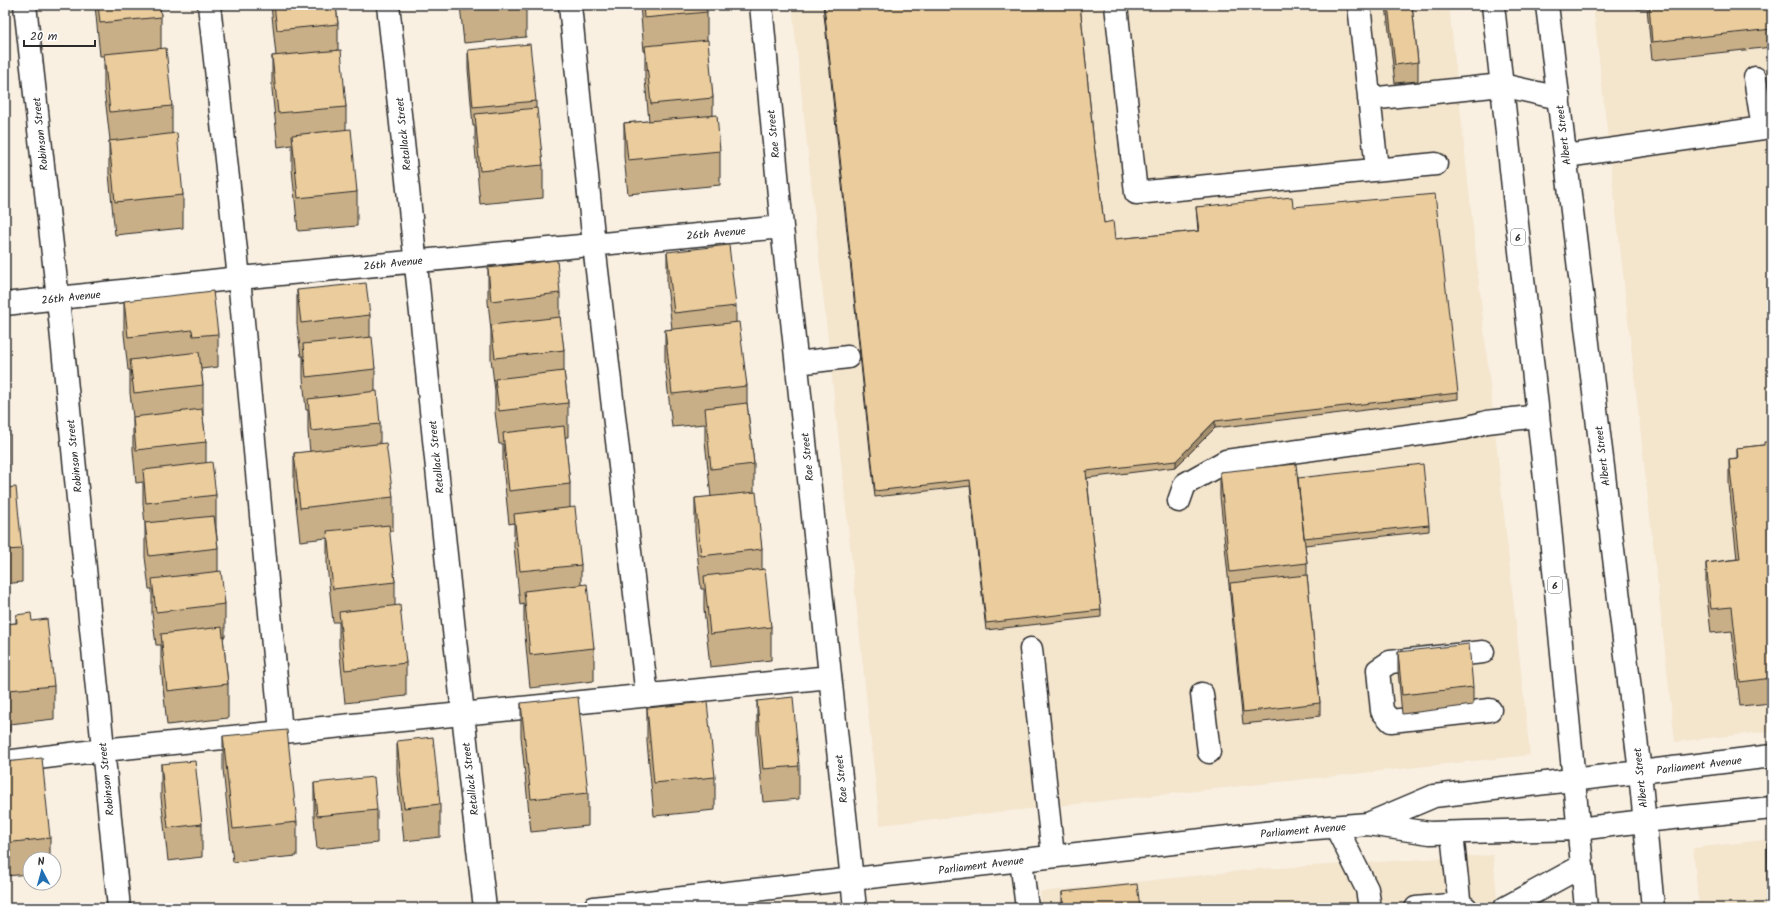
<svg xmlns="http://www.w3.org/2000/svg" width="1777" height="913" viewBox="0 0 1777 913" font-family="Kalam,sans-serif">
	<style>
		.built { fill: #f4e5cd }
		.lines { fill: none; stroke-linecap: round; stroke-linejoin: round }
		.minor-casing { stroke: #2b2b2b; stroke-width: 25 }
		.major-casing { stroke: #2b2b2b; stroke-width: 25 }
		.minor { stroke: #fff; stroke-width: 22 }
		.major { stroke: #fff; stroke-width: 22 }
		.wall { fill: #c9af87; stroke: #2b2b2b }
		.shaded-wall { fill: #a48f6e; stroke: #2b2b2b }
		.building { fill: #eacc9d; stroke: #2b2b2b }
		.labels { text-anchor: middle; stroke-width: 3; stroke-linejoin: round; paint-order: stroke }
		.shield { fill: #fff; stroke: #6b6b6b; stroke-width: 1 }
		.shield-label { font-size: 10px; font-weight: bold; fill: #2b2b2b }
		.street-label { font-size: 11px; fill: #2b2b2b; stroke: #fff }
	</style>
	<rect width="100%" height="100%" fill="#f9f0e2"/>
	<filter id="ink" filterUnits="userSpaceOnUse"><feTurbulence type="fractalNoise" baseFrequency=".025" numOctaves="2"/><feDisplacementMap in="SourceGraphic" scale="8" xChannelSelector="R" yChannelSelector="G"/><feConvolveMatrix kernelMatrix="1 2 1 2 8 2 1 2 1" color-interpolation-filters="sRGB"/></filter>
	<g filter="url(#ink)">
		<!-- built -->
		<path class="built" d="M 792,5 L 1449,5 L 1530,755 L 880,825 Z
			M 1593,5 L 1772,5 L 1772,731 L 1675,742 Z
			M 1772,839 L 1772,908 L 1699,908 L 1693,848 Z
			M 1493,855 L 1498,908 L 1042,908 L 1040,892 L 1259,869 Z"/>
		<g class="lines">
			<defs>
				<path id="minor" d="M 25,5 L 58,299 L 119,908
					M 209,5 L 239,278 L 281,732
					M 388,5 C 422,306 449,607 485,908
					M 570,5 L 594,245 L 647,696
					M 761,5 L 782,227 L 855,908
					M 1116,5 L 1136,193 L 1436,164
					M 1359,5 L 1377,169
					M 1755,78 L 1763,128
					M 1369,99 L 1502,85 L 1559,98
					M 1566,156 L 1763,128 L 1772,124
					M 5,304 L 239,278 L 782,227
					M 797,363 L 848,357
					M 1179,501 L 1185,484 L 1226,461 L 1465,428 L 1487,422 L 1538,416
					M 1031,649 L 1053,856
					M 1483,652 L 1390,662 L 1378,670 L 1382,711 L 1391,721 L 1490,710
					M 1202,694 L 1209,752
					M 5,762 L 103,750 L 830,677
					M 1640,772 L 1772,756
					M 1644,821 L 1772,808
					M 1336,827 L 1367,889 L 1370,908
					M 1452,833 L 1460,908
					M 1021,860 L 1027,908
					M 1416,908 L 1460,904 L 1466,908
					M 1505,908 L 1582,866"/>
				<path id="major" d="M 1493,5 L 1548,506 L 1586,908
					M 1547,5 L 1640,772 L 1653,908
					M 1368,824 L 1434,796 L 1640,772
					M 594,908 L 1290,830 L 1368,824 L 1430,833 L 1578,829 L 1644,821"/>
			</defs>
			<!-- minor casing -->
			<use href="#minor" class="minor-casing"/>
			<!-- major casing -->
			<use href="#major" class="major-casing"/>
			<!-- minor -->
			<use href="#minor" class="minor"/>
			<!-- major -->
			<use href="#major" class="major"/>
		</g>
		<!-- wall -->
		<path class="wall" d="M 95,5 L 160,5 L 161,17 L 161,48 L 172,106 L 172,134 L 183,195 L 183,228 L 115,235 L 109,174 L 109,141 L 110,140 L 104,88 L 104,56 L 100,56 Z
			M 271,5 L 336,5 L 338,24 L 338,50 L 346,107 L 346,130 L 357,192 L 357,226 L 298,231 L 292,169 L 292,145 L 278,147 L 272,89 L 272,56 L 276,56 Z
			M 460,5 L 526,5 L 526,37 L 464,43 Z
			M 640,5 L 706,5 L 707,12 L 707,41 L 713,98 L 713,115 L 720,151 L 720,185 L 628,194 L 624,157 L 624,123 L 649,121 L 645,80 L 645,51 L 644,51 Z
			M 823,5 L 1080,5 L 1094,144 L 1104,223 L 1115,239 L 1198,231 L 1196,207 L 1293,207 L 1458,393 L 1458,399 L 1215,428 L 1176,467 L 1087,478 L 1101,610 L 1101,617 L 986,630 L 970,486 L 875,497 Z
			M 1386,5 L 1412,5 L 1418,62 L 1418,81 L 1395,83 Z
			M 1637,5 L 1772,5 L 1772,47 L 1652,60 L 1647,8 L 1637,9 Z
			M 468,50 L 536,101 L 536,108 L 543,165 L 543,198 L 480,204 L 475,147 L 475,126 L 473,126 L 468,69 Z
			M 667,252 L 736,306 L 736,322 L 747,386 L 747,403 L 754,464 L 754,492 L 762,549 L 762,570 L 771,627 L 771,660 L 710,667 L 704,609 L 704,589 L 701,589 L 695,532 L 695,498 L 711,497 L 705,441 L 705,424 L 672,427 L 665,364 L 665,330 L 672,329 L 667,285 Z
			M 488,268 L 560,293 L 560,322 L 564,350 L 564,371 L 568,403 L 568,437 L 565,437 L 570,484 L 570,508 L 581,565 L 581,585 L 594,648 L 594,681 L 530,688 L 524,625 L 524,604 L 520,605 L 514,547 L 514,523 L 509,524 L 503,466 L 503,444 L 499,444 L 495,412 L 495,391 L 491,359 L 491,330 L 488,302 Z
			M 297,290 L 370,315 L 370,337 L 375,369 L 375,391 L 380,424 L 380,444 L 393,497 L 393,531 L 389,531 L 395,582 L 395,606 L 406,663 L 406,696 L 345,703 L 339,646 L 339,622 L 333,622 L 327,565 L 327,538 L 300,541 L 294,487 L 294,453 L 310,452 L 308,432 L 308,410 L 306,410 L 303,378 L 303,356 L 301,356 L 297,324 Z
			M 124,301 L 218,334 L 218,367 L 201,369 L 203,385 L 203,418 L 206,442 L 206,463 L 216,495 L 216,528 L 218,548 L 218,572 L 225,604 L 225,637 L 223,637 L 228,684 L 228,718 L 167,725 L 161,667 L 161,645 L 156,645 L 152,613 L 152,589 L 149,589 L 145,557 L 145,524 L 143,504 L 143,482 L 136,483 L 133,450 L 133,417 L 130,393 L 130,370 L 128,370 L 124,334 Z
			M 5,409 L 8,436 L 8,469 L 5,470 Z
			M 1772,442 L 1772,703 L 1740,706 L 1732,631 L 1711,633 L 1706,587 L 1706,563 L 1737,559 L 1729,484 L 1729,460 L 1737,459 L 1737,448 L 1764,445 Z
			M 1220,472 L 1298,478 L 1429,525 L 1429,531 L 1305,545 L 1307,563 L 1307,575 L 1320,703 L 1320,716 L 1243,724 L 1220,496 Z
			M 5,488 L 22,549 L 22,582 L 5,584 Z
			M 16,615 L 32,621 L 54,686 L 54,719 L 10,724 L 10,731 L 5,731 L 5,624 L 16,623 Z
			M 1398,652 L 1473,687 L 1473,705 L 1402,714 L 1398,671 Z
			M 757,701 L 799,766 L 799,799 L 763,802 L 757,734 Z
			M 521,703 L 588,793 L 588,826 L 531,832 L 521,736 Z
			M 647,708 L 715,777 L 715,810 L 654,816 L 647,742 Z
			M 223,736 L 297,822 L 297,856 L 233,862 L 223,769 Z
			M 397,741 L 440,804 L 440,837 L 404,841 L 397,774 Z
			M 5,762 L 50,838 L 50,859 L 30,859 L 30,874 L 5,876 Z
			M 161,764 L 202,824 L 202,857 L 168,861 L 161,797 Z
			M 314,783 L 377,810 L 377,843 L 317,849 L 314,817 Z
			M 1767,844 L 1772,908 L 1769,908 L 1767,878 Z
			M 1062,892 L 1140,908 L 1062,908 Z"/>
		<!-- shaded-wall -->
		<path class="shaded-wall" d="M 1215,421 L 1215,428 L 1176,467 L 1176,461 Z"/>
		<!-- building -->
		<path class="building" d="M 98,5 L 160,5 L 161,17 L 100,23 Z
			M 274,5 L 336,5 L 338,24 L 277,30 Z
			M 463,5 L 513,5 L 464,10 Z
			M 643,5 L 706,5 L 707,12 L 644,18 Z
			M 824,5 L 1080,5 L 1094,144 L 1104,223 L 1113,221 L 1115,239 L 1199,231 L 1196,207 L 1292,197 L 1293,207 L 1435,194 L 1458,393 L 1215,421 L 1176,461 L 1086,471 L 1101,610 L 986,623 L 970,480 L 875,491 Z
			M 1388,5 L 1412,5 L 1418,62 L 1395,65 Z
			M 1649,5 L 1772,5 L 1772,29 L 1652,42 Z
			M 708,40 L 713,98 L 651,104 L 645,46 Z
			M 530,44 L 536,101 L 473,107 L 468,50 Z
			M 166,48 L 172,106 L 110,112 L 104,54 Z
			M 341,50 L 346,107 L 278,113 L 272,56 Z
			M 537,108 L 543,165 L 480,171 L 475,114 Z
			M 717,115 L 720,151 L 628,160 L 624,123 Z
			M 351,129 L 357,192 L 298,198 L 292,135 Z
			M 177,133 L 183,195 L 115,202 L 109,141 Z
			M 729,245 L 736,306 L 674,313 L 667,252 Z
			M 557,260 L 560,293 L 491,301 L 488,268 Z
			M 366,283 L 370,315 L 301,323 L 297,290 Z
			M 213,291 L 218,334 L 193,336 L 192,330 L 128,337 L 124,301 Z
			M 560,317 L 564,350 L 495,358 L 491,325 Z
			M 739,322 L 747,386 L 672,394 L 665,330 Z
			M 372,337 L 375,369 L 306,377 L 303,344 Z
			M 199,352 L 203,385 L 134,393 L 130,360 Z
			M 564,371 L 568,403 L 499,411 L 495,379 Z
			M 377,391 L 380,424 L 311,431 L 308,399 Z
			M 747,403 L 754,464 L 711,469 L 705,408 Z
			M 5,409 L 8,436 L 5,436 Z
			M 202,409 L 206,442 L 136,450 L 133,417 Z
			M 564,426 L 570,484 L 509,491 L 503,433 Z
			M 1764,442 L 1772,442 L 1772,678 L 1740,682 L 1732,607 L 1711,609 L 1706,563 L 1740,559 L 1729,460 L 1738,459 L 1737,448 L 1764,445 Z
			M 386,443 L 393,497 L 300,508 L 294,453 Z
			M 212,462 L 216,495 L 146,503 L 143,470 Z
			M 1296,464 L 1307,563 L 1230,572 L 1220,472 Z
			M 1423,464 L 1429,525 L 1304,538 L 1298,478 Z
			M 16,487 L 22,549 L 5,550 L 5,488 Z
			M 756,492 L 762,549 L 701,556 L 695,498 Z
			M 575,507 L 581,565 L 520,571 L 514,514 Z
			M 214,516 L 218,548 L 149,556 L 145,523 Z
			M 389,525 L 395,582 L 333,589 L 327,531 Z
			M 765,569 L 771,627 L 710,634 L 704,576 Z
			M 221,571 L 225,604 L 156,612 L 152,579 Z
			M 1307,575 L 1320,703 L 1243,712 L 1230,583 Z
			M 587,584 L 594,648 L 530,655 L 524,591 Z
			M 400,605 L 406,663 L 345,670 L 339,612 Z
			M 31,613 L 32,621 L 47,619 L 54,686 L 9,690 L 10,697 L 5,698 L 5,624 L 17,623 L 16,615 Z
			M 222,627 L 228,684 L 167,691 L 161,634 Z
			M 1469,644 L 1473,687 L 1402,695 L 1398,652 Z
			M 578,697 L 588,793 L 531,799 L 521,703 Z
			M 793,697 L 799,766 L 763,769 L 757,701 Z
			M 707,702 L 715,777 L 654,783 L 647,708 Z
			M 287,730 L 297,822 L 233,829 L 223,736 Z
			M 433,737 L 440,804 L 404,808 L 397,741 Z
			M 42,758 L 50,838 L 5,843 L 5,762 Z
			M 195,761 L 202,824 L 168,828 L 161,764 Z
			M 374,777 L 377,810 L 317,816 L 314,783 Z
			M 1767,844 L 1772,844 L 1772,908 Z
			M 1137,884 L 1140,908 L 1064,908 L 1062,892 Z
			M 1417,906 L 1417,908 L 1401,908 Z"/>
	</g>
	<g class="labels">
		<!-- shield labels -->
		<g class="shield">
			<rect x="1511" y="229" width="14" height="16" rx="3"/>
			<rect x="1548" y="577" width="14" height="16" rx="3"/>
		</g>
		<g class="shield-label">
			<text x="1518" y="241">6</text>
			<text x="1555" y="589">6</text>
		</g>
		<!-- street labels -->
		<g class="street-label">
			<text transform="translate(40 134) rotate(-96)" y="4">Robinson Street</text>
			<text transform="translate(403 134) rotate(-96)" y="4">Retallack Street</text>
			<text transform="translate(773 134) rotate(-96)" y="4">Rae Street</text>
			<text transform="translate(1563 135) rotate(-97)" y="4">Albert Street</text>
			<text transform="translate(716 233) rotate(-5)" y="4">26th Avenue</text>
			<text transform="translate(393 263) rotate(-6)" y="4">26th Avenue</text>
			<text transform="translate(71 297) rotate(-6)" y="4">26th Avenue</text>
			<text transform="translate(74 456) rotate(-96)" y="4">Robinson Street</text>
			<text transform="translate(1602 456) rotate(-97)" y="4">Albert Street</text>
			<text transform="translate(436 457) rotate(-96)" y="4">Retallack Street</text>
			<text transform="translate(807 457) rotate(-96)" y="4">Rae Street</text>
			<text transform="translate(1699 765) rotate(-7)" y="4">Parliament Avenue</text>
			<text transform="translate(1640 778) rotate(-96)" y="4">Albert Street</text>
			<text transform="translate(106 779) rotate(-96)" y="4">Robinson Street</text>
			<text transform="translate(470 779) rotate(-97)" y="4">Retallack Street</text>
			<text transform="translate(841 779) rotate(-96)" y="4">Rae Street</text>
			<text transform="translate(1303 830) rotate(-5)" y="4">Parliament Avenue</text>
			<text transform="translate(981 865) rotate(-7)" y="4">Parliament Avenue</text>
		</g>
	</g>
	<!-- margin -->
	<rect width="1777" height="913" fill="none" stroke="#fff" stroke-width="20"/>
	<rect x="10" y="10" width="1757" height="893" fill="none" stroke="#2b2b2b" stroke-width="1.5" filter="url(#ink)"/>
	<!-- north arrow -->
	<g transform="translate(42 871) rotate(354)"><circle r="19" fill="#ffffff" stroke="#aaaaaa"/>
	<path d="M0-3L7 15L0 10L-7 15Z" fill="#1f6fb2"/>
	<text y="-6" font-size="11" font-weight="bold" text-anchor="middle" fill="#2b2b2b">N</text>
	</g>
	<!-- scale -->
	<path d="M24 40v6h71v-6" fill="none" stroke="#2b2b2b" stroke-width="2"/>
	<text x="30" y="40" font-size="12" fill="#2b2b2b" stroke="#ffffff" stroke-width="3" paint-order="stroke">20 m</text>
</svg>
